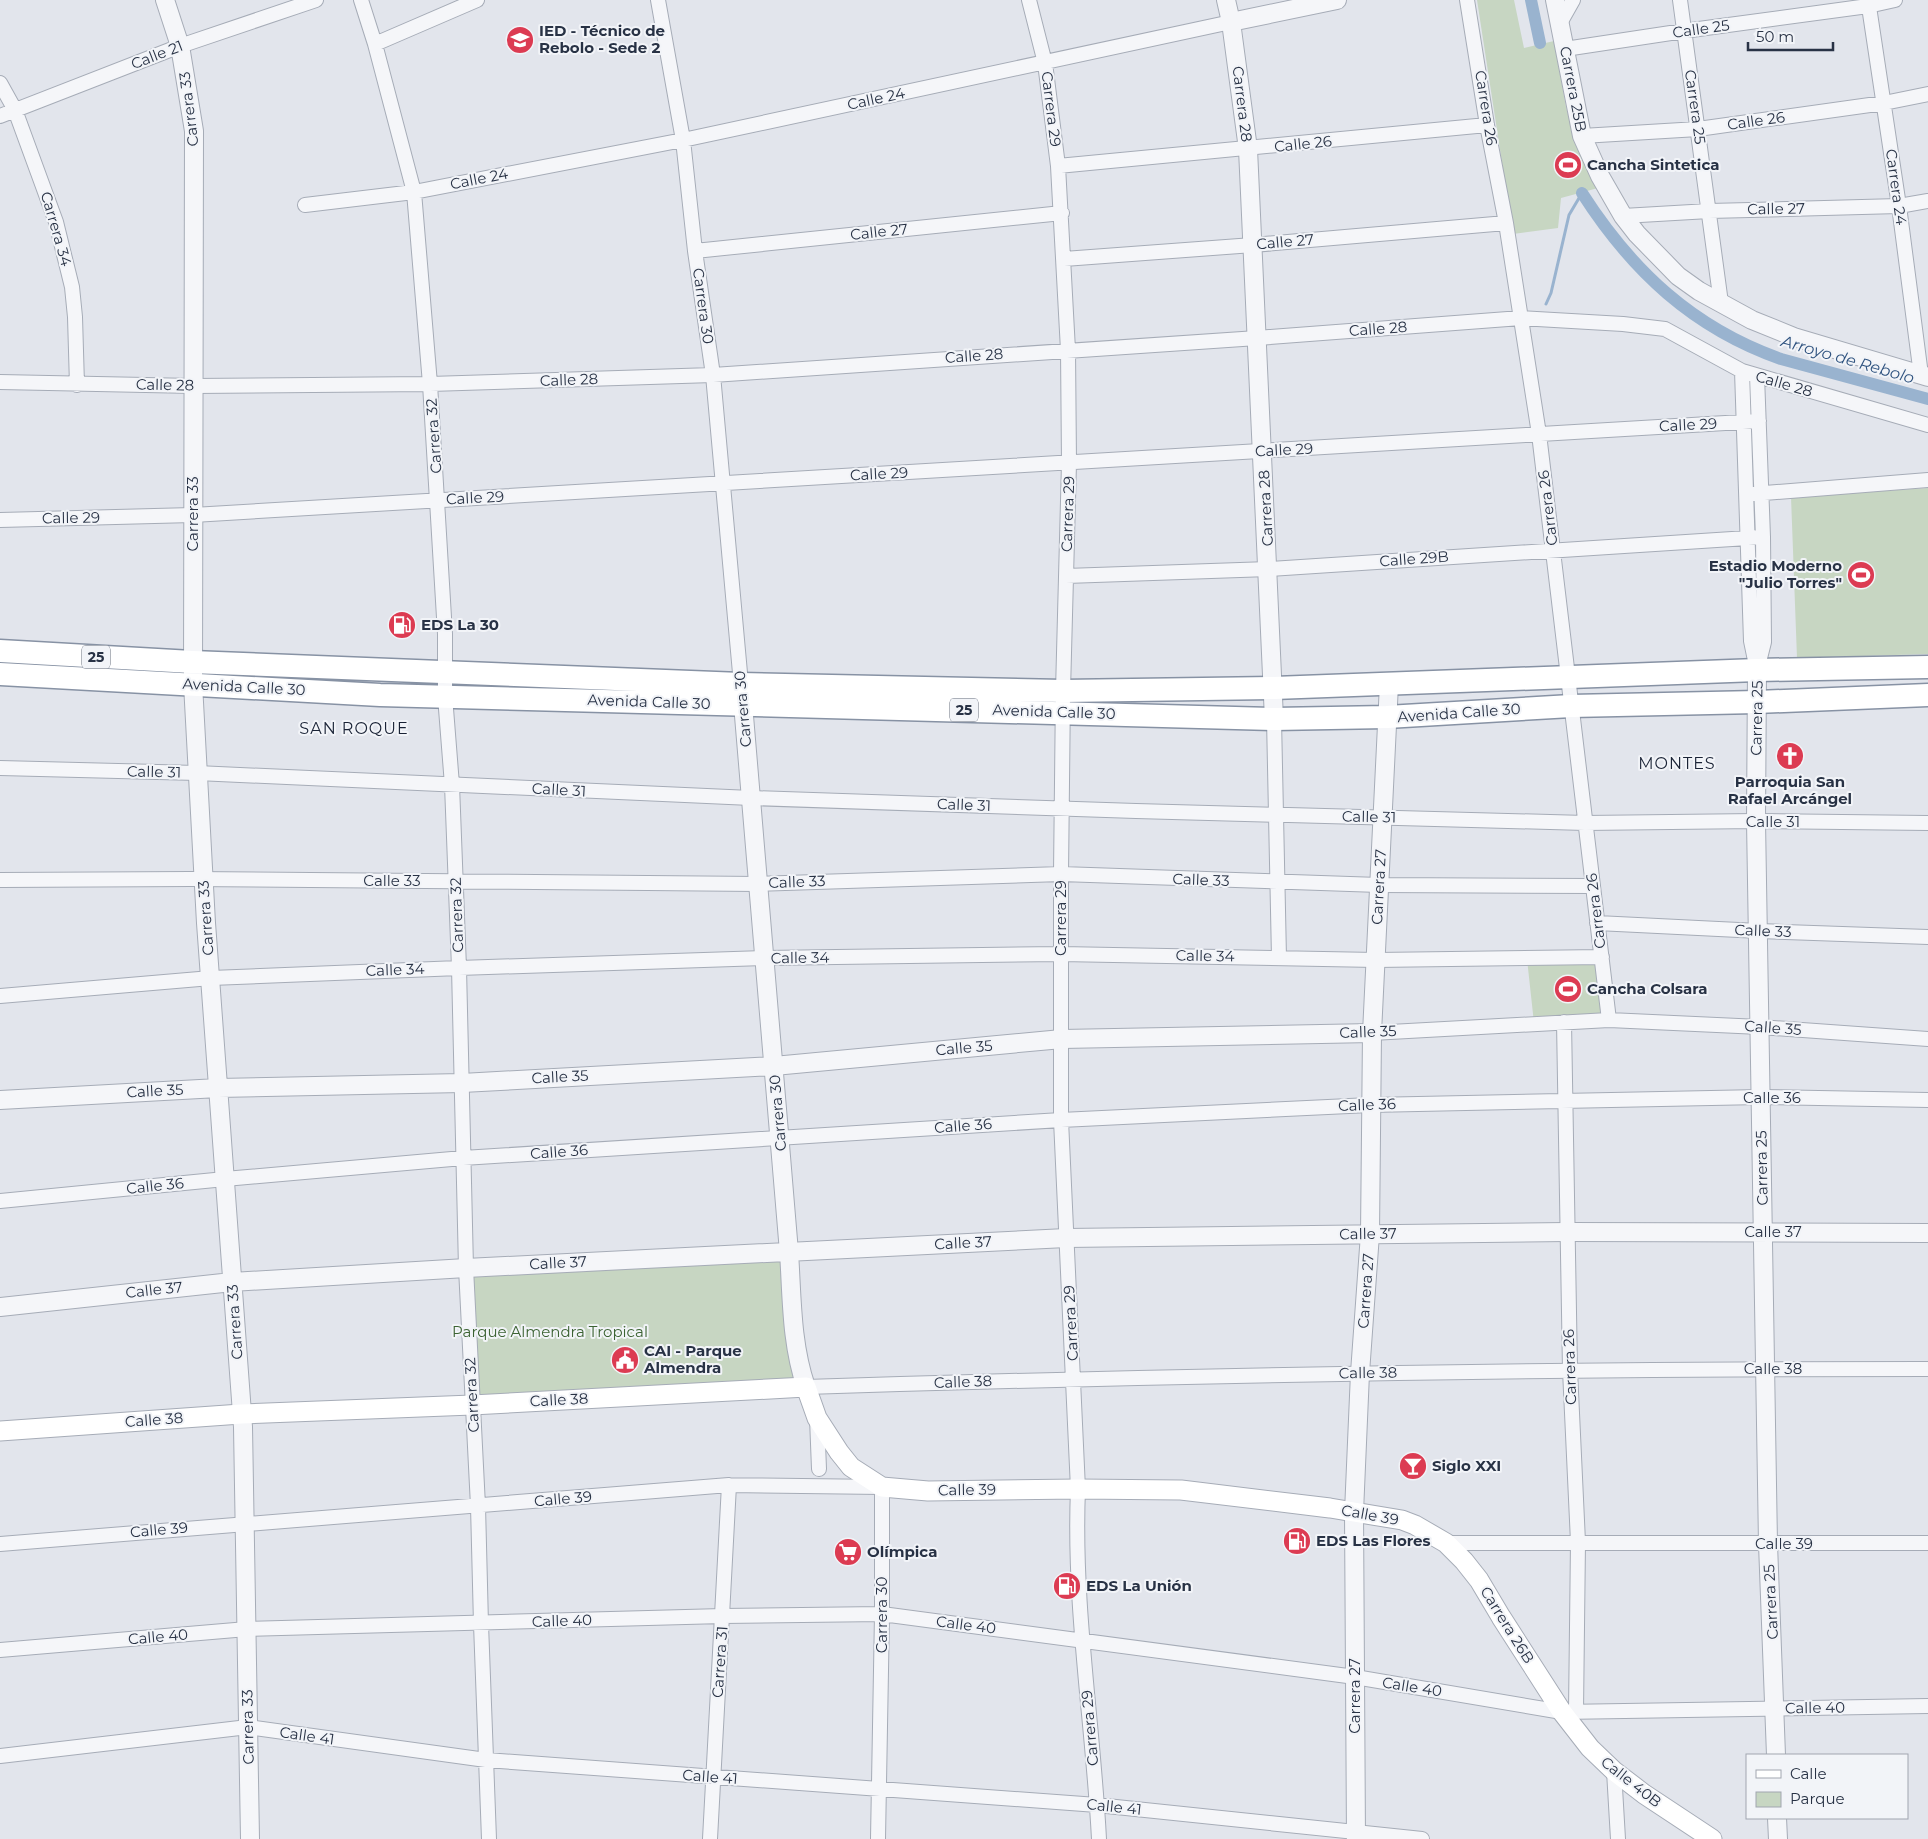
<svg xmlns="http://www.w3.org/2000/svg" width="1928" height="1839" viewBox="0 0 1928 1839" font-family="Montserrat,sans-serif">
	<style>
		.green { fill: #c7d6c2 }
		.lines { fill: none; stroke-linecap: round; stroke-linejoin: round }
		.stream { stroke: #99b3cf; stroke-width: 3 }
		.canal { stroke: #99b3cf; stroke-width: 12 }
		.minor-casing { stroke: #a6acb7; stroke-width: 16 }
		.tertiary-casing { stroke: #a6acb7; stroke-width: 20 }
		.secondary-casing { stroke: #a6acb7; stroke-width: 21 }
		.trunk-casing { stroke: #8792a4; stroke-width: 25 }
		.minor { stroke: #f5f6f9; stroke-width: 14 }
		.tertiary { stroke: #f5f6f9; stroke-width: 18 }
		.secondary { stroke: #fff; stroke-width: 19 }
		.trunk { stroke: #fff; stroke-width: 22 }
		.labels { text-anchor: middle; stroke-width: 4; stroke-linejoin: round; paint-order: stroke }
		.shield { fill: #f2f4f8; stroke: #656c7b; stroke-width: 1 }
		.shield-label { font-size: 14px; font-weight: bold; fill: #283245 }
		.street-label { font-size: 15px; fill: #283245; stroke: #f2f4f8 }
		.poi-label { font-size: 15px; font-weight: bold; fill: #283245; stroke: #f2f4f8; text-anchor: start }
		.park-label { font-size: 15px; fill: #3c6333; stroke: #f2f4f8 }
		.water-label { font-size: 16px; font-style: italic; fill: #2d517e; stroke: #f2f4f8 }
		.neighbourhood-label { font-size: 16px; letter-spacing: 1px; fill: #1a2336; stroke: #f2f4f8 }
	</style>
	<rect width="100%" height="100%" fill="#e2e5ec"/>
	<!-- green -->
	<path class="green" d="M 1477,0 L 1514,0 L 1524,48 L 1554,41 L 1566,107 L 1571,125 L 1598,188 L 1561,198 L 1558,228 L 1513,234 Z
		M 1928,488 L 1928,654 L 1797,658 L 1791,497 Z
		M 1602,957 L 1609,1020 L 1534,1023 L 1527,959 Z
		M 789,1252 L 806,1387 L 472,1404 L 466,1268 Z"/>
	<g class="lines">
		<!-- stream -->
		<path class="stream" d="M 1546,304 L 1551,293 L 1569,215 L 1582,193"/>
		<!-- canal -->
		<path class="canal" d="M 1531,0 L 1540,43
			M 1582,193 C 1632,271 1693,328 1781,359 L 1928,399"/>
		<defs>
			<path id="minor" d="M 361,0 L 375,44 L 414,192 L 430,384 L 445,634 L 445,696 L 452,785 L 459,968 L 466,1268 L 478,1506 L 481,1624 L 489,1839
				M 658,0 L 683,140 L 695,251 L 713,375 L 741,684
				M 1029,0 L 1045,63 L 1058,166 L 1068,350 L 1069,463 L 1063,691 L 1061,874 L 1061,1120 L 1078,1489 C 1073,1606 1093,1722 1099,1839
				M 1467,0 L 1487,125 L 1506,223 L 1539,434 L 1609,1020
				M 1680,0 L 1721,303
				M 1868,0 L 1899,206 L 1921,375
				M 1560,23 L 1573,0
				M 375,44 L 477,0
				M 1565,49 L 1684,31 L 1868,6 L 1895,0
				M 0,83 L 15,110 L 56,222 L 72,287 L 75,317 L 77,385
				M 0,116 L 180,46 L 316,0
				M 1582,136 L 1698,129 L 1884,103 L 1928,94
				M 1058,166 L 1487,125
				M 305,205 L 414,192 L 683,140 L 1231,22
				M 1623,216 L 1709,211 L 1899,206 L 1928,201
				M 695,251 L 1062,213
				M 1064,259 L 1253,245 L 1506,223
				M 1742,371 L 1751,641 L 1757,670
				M 1757,376 L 1763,537 L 1764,642 L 1758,666
				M 0,382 L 194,386 L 430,384 L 713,375 L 1257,338 L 1521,318 L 1623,324 L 1665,329 L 1742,371 L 1928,425
				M 1752,494 L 1928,480
				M 0,520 L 193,515 L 1759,421
				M 1066,576 L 1269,569 L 1763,537
				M 1274,719 L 1279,958
				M 0,768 L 197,773 L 751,798 L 1136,811 L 1585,823 L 1756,821 L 1928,823
				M 0,880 L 191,879 L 758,884 L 1061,874 L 1379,885 L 1593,886
				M 1597,923 L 1759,931 L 1928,937
				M 0,996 L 211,978 L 459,968 L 764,958 L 1061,954 L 1376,960 L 1602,957
				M 1564,1022 L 1570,1370 L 1578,1542 L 1576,1711
				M 1372,1033 L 1609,1020 L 1760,1027 L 1928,1039
				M 0,1201 L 225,1179 L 463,1158 L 1061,1120 L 1370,1105 L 1761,1097 L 1928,1100
				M 806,1387 C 1180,1375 1554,1369 1928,1369
				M 817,1418 L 819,1469
				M 1446,1543 L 1928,1543
				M 0,1544 L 729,1485 L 882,1487 L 882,1614 L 878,1839
				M 0,1650 L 247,1629 L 723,1616 L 882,1614 L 1355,1677 L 1562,1712 L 1928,1706
				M 0,1756 L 248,1727 L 486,1760 L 1097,1805 L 1422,1839
				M 1614,1771 L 1618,1839
				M 710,1839 L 729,1485"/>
			<path id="tertiary" d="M 165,0 L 180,46 L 194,131 L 193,684 L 206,923 L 243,1427 L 250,1839
				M 1226,0 L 1231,22 L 1248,149 L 1274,719
				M 1555,0 L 1582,136 L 1600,176 L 1623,216 L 1637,234 L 1678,276 L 1699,291 L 1752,320 L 1794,337 L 1928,377
				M 1231,22 L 1337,0
				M 1757,670 L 1756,821 L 1768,1544 L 1776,1755
				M 742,692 L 789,1252 C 792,1297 791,1343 806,1387
				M 0,1100 L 218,1088 L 462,1083 L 774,1066 L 1062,1039 L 1372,1033
				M 0,1307 L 232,1282 L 466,1268 L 1066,1238 L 1567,1232 L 1928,1233
				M 1777,1818 L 1778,1839
				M 1356,1839 L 1354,1512 L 1360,1373 L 1370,1234 L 1372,1033 L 1389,684"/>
			<path id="secondary" d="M 0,1431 L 241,1414 L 472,1405 L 806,1387 L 817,1418 L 839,1452 L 851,1467 L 882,1487 L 928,1491 L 1078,1489 L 1181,1490 L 1330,1508 L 1402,1520 L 1415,1525 L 1446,1543 L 1464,1561 L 1479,1580 L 1501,1617 L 1562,1712 L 1590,1748 L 1614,1771 L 1644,1794 L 1712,1839"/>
			<path id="trunk" d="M 0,651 L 192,662 L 741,684 L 1063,691 L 1274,688 L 1757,670 L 1928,667
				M 0,674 L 380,695 L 1274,719 L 1387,717 L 1571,706 L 1757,702 L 1928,695"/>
		</defs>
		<!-- minor casing -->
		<use href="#minor" class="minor-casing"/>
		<!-- tertiary casing -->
		<use href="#tertiary" class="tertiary-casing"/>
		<!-- secondary casing -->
		<use href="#secondary" class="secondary-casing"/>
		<!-- trunk casing -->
		<use href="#trunk" class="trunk-casing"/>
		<!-- minor -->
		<use href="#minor" class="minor"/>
		<!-- tertiary -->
		<use href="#tertiary" class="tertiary"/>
		<!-- secondary -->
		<use href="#secondary" class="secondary"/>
		<!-- trunk -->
		<use href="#trunk" class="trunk"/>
	</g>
	<!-- icons -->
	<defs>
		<symbol id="school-disc" viewBox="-11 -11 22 22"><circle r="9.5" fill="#dc3b52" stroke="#f2f4f8"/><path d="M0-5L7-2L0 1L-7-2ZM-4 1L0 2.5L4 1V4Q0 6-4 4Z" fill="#fff"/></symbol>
		<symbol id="stadium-disc" viewBox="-11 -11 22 22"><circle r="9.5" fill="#dc3b52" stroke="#f2f4f8"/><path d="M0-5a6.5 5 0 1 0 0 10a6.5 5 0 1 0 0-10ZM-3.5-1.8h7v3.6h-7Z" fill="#fff"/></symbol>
		<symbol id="fuel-disc" viewBox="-11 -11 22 22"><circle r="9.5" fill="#dc3b52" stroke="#f2f4f8"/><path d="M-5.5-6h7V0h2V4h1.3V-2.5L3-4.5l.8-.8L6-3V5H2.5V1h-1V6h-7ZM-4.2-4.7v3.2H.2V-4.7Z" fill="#fff"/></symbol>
		<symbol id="church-disc" viewBox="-11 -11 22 22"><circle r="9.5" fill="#dc3b52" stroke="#f2f4f8"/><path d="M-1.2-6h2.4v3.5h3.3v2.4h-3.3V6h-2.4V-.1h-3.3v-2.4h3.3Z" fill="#fff"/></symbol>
		<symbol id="civic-disc" viewBox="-11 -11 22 22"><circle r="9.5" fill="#dc3b52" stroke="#f2f4f8"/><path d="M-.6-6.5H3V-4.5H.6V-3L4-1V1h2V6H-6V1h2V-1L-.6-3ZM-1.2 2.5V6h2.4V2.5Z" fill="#fff"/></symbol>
		<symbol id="bar-disc" viewBox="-11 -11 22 22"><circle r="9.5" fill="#dc3b52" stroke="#f2f4f8"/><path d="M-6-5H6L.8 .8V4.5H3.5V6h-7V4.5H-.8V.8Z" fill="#fff"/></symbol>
		<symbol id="supermarket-disc" viewBox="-11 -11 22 22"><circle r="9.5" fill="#dc3b52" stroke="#f2f4f8"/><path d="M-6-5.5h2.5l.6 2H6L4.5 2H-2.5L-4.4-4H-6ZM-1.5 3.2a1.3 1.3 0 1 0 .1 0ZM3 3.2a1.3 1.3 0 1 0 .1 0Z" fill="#fff"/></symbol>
	</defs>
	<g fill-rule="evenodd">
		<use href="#school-disc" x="504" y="24" width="32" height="32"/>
		<use href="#stadium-disc" x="1552" y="149" width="32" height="32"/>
		<use href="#stadium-disc" x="1845" y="559" width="32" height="32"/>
		<use href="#fuel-disc" x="386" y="609" width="32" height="32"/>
		<use href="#church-disc" x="1774" y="740" width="32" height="32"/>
		<use href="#stadium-disc" x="1552" y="973" width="32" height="32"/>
		<use href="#civic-disc" x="609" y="1344" width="32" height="32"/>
		<use href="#bar-disc" x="1397" y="1450" width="32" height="32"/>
		<use href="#fuel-disc" x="1281" y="1525" width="32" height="32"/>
		<use href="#supermarket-disc" x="832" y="1536" width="32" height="32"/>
		<use href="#fuel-disc" x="1051" y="1570" width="32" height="32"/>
	</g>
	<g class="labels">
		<!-- shield labels -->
		<g class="shield">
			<rect x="82" y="645.5" width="28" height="23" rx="4"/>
			<rect x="950" y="698.5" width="28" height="23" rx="4"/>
		</g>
		<g class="shield-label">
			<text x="96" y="662">25</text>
			<text x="964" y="715">25</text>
		</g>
		<!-- street labels -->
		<g class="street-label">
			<text transform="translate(1701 29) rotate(-8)" y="5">Calle 25</text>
			<text transform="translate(157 55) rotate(-21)" y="5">Calle 21</text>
			<text transform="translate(1573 89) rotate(79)" y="5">Carrera 25B</text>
			<text transform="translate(876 99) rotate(-12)" y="5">Calle 24</text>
			<text transform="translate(1242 104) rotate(83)" y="5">Carrera 28</text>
			<text transform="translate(1695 107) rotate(82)" y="5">Carrera 25</text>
			<text transform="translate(1486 108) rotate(81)" y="5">Carrera 26</text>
			<text transform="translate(189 109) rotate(-97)" y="5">Carrera 33</text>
			<text transform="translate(1051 109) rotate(83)" y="5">Carrera 29</text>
			<text transform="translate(1756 121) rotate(-8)" y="5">Calle 26</text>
			<text transform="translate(1303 144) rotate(-6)" y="5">Calle 26</text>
			<text transform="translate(479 179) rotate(-11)" y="5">Calle 24</text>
			<text transform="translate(1896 187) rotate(82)" y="5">Carrera 24</text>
			<text transform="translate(1776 209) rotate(-1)" y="5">Calle 27</text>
			<text transform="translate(56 229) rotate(74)" y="5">Carrera 34</text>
			<text transform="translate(879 232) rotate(-6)" y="5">Calle 27</text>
			<text transform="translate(1285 242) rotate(-5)" y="5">Calle 27</text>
			<text transform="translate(703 306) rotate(82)" y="5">Carrera 30</text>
			<text transform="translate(1378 329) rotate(-4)" y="5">Calle 28</text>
			<text transform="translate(974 356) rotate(-4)" y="5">Calle 28</text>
			<text transform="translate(569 380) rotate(-2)" y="5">Calle 28</text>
			<text transform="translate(1784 384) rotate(16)" y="5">Calle 28</text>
			<text transform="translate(165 385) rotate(1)" y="5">Calle 28</text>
			<text transform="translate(1688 425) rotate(-3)" y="5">Calle 29</text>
			<text transform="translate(434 436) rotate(-94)" y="5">Carrera 32</text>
			<text transform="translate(1284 450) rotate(-3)" y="5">Calle 29</text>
			<text transform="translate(879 474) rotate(-3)" y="5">Calle 29</text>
			<text transform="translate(475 498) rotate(-3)" y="5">Calle 29</text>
			<text transform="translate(1266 508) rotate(-93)" y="5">Carrera 28</text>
			<text transform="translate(1548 508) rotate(-97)" y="5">Carrera 26</text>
			<text transform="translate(193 514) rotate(-90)" y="5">Carrera 33</text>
			<text transform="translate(1068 514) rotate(-88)" y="5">Carrera 29</text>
			<text transform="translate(71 518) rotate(-1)" y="5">Calle 29</text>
			<text transform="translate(1414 559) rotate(-4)" y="5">Calle 29B</text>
			<text transform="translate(244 687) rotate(3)" y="5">Avenida Calle 30</text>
			<text transform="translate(649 702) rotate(2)" y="5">Avenida Calle 30</text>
			<text transform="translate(743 709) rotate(-95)" y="5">Carrera 30</text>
			<text transform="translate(1054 712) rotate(2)" y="5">Avenida Calle 30</text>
			<text transform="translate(1459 713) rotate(-4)" y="5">Avenida Calle 30</text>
			<text transform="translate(1757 718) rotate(-89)" y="5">Carrera 25</text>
			<text transform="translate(154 772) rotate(1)" y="5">Calle 31</text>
			<text transform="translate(559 790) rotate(3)" y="5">Calle 31</text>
			<text transform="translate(964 805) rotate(2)" y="5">Calle 31</text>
			<text transform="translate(1369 817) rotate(1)" y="5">Calle 31</text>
			<text x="1773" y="827">Calle 31</text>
			<text transform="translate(1201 880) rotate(2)" y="5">Calle 33</text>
			<text x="392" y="886">Calle 33</text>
			<text transform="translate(797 882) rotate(-2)" y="5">Calle 33</text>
			<text transform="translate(1379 887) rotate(-87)" y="5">Carrera 27</text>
			<text transform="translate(1596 911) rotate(-97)" y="5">Carrera 26</text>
			<text transform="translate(457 915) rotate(-92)" y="5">Carrera 32</text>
			<text transform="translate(206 918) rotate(-94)" y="5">Carrera 33</text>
			<text transform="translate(1061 918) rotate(-90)" y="5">Carrera 29</text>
			<text transform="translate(1763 931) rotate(2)" y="5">Calle 33</text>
			<text transform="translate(1205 956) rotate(1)" y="5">Calle 34</text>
			<text transform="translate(800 958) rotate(-1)" y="5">Calle 34</text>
			<text transform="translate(395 970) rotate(-2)" y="5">Calle 34</text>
			<text transform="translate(1773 1028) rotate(4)" y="5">Calle 35</text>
			<text transform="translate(1368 1032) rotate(-2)" y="5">Calle 35</text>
			<text transform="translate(964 1048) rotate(-5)" y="5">Calle 35</text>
			<text transform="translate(560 1077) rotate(-3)" y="5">Calle 35</text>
			<text transform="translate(155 1091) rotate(-3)" y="5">Calle 35</text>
			<text x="1772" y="1103">Calle 36</text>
			<text transform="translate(1367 1105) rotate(-2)" y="5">Calle 36</text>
			<text transform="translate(778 1113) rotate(-95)" y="5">Carrera 30</text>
			<text transform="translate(963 1126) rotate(-4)" y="5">Calle 36</text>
			<text transform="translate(559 1152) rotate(-4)" y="5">Calle 36</text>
			<text transform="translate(1762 1168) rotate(-91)" y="5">Carrera 25</text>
			<text transform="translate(155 1186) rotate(-6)" y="5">Calle 36</text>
			<text x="1773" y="1237">Calle 37</text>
			<text transform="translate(1368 1234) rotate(-1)" y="5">Calle 37</text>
			<text transform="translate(963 1243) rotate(-3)" y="5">Calle 37</text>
			<text transform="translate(558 1263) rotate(-3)" y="5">Calle 37</text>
			<text transform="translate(154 1290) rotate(-6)" y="5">Calle 37</text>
			<text transform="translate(1366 1291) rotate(-86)" y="5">Carrera 27</text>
			<text transform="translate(235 1322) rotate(-94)" y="5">Carrera 33</text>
			<text transform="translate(1071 1323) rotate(-93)" y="5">Carrera 29</text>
			<text transform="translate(1570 1367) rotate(-92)" y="5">Carrera 26</text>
			<text x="1773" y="1374">Calle 38</text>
			<text transform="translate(1368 1373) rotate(-1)" y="5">Calle 38</text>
			<text transform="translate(963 1382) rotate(-2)" y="5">Calle 38</text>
			<text transform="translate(472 1395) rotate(-93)" y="5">Carrera 32</text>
			<text transform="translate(559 1400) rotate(-3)" y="5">Calle 38</text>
			<text transform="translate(154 1420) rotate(-4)" y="5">Calle 38</text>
			<text transform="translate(967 1490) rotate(-1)" y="5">Calle 39</text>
			<text transform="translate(563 1499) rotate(-5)" y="5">Calle 39</text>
			<text transform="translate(1370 1515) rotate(10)" y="5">Calle 39</text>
			<text transform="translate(159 1530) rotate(-5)" y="5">Calle 39</text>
			<text x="1784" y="1549">Calle 39</text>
			<text transform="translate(1771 1602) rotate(-93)" y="5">Carrera 25</text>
			<text transform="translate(882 1615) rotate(-90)" y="5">Carrera 30</text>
			<text transform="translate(562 1621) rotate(-2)" y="5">Calle 40</text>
			<text transform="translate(966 1625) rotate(7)" y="5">Calle 40</text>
			<text transform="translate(1507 1625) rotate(58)" y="5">Carrera 26B</text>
			<text transform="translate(158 1637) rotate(-5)" y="5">Calle 40</text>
			<text transform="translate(720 1662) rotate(-86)" y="5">Carrera 31</text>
			<text transform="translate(1412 1687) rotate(9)" y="5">Calle 40</text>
			<text transform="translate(1355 1696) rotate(-90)" y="5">Carrera 27</text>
			<text transform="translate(1815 1708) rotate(-1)" y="5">Calle 40</text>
			<text transform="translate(248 1727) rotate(-91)" y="5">Carrera 33</text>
			<text transform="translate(1090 1728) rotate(-95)" y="5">Carrera 29</text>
			<text transform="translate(307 1736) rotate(8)" y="5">Calle 41</text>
			<text transform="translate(710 1777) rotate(4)" y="5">Calle 41</text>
			<text transform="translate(1631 1782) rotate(38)" y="5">Calle 40B</text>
			<text transform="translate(1114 1807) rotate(6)" y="5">Calle 41</text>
		</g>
		<!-- poi labels -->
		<g class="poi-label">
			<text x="539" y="36">IED - Técnico de<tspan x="539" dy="17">Rebolo - Sede 2</tspan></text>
			<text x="1587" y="170">Cancha Sintetica</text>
			<text x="1842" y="571" text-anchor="end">Estadio Moderno<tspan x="1842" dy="17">"Julio Torres"</tspan></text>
			<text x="421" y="630">EDS La 30</text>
			<text x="1790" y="787" text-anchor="middle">Parroquia San<tspan x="1790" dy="17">Rafael Arcángel</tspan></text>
			<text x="1587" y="994">Cancha Colsara</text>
			<text x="644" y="1356">CAI - Parque<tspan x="644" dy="17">Almendra</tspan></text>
			<text x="1432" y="1471">Siglo XXI</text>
			<text x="1316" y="1546">EDS Las Flores</text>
			<text x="867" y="1557">Olímpica</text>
			<text x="1086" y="1591">EDS La Unión</text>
		</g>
		<!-- park labels -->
		<g class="park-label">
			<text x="550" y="1337">Parque Almendra Tropical</text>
		</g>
		<!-- water labels -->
		<g class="water-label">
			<text transform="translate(1848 359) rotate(16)" y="6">Arroyo de Rebolo</text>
		</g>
		<!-- neighbourhood labels -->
		<g class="neighbourhood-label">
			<text x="354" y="734">SAN ROQUE</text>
			<text x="1677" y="769">MONTES</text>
		</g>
	</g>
	<!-- legend -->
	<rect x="1746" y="1754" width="162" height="65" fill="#f2f4f8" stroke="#a1a6b0"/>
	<rect x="1756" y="1770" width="25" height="8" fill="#ffffff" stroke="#a1a6b0"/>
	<text x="1790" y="1779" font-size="15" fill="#283245">Calle</text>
	<rect x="1756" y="1792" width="25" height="15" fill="#c7d6c2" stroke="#a1a6b0"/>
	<text x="1790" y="1804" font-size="15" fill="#283245">Parque</text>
	<!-- scale -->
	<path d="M1748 42v8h85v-8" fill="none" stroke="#283245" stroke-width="2.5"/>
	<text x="1756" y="42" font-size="15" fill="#283245" stroke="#f2f4f8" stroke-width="4" paint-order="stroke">50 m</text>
</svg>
